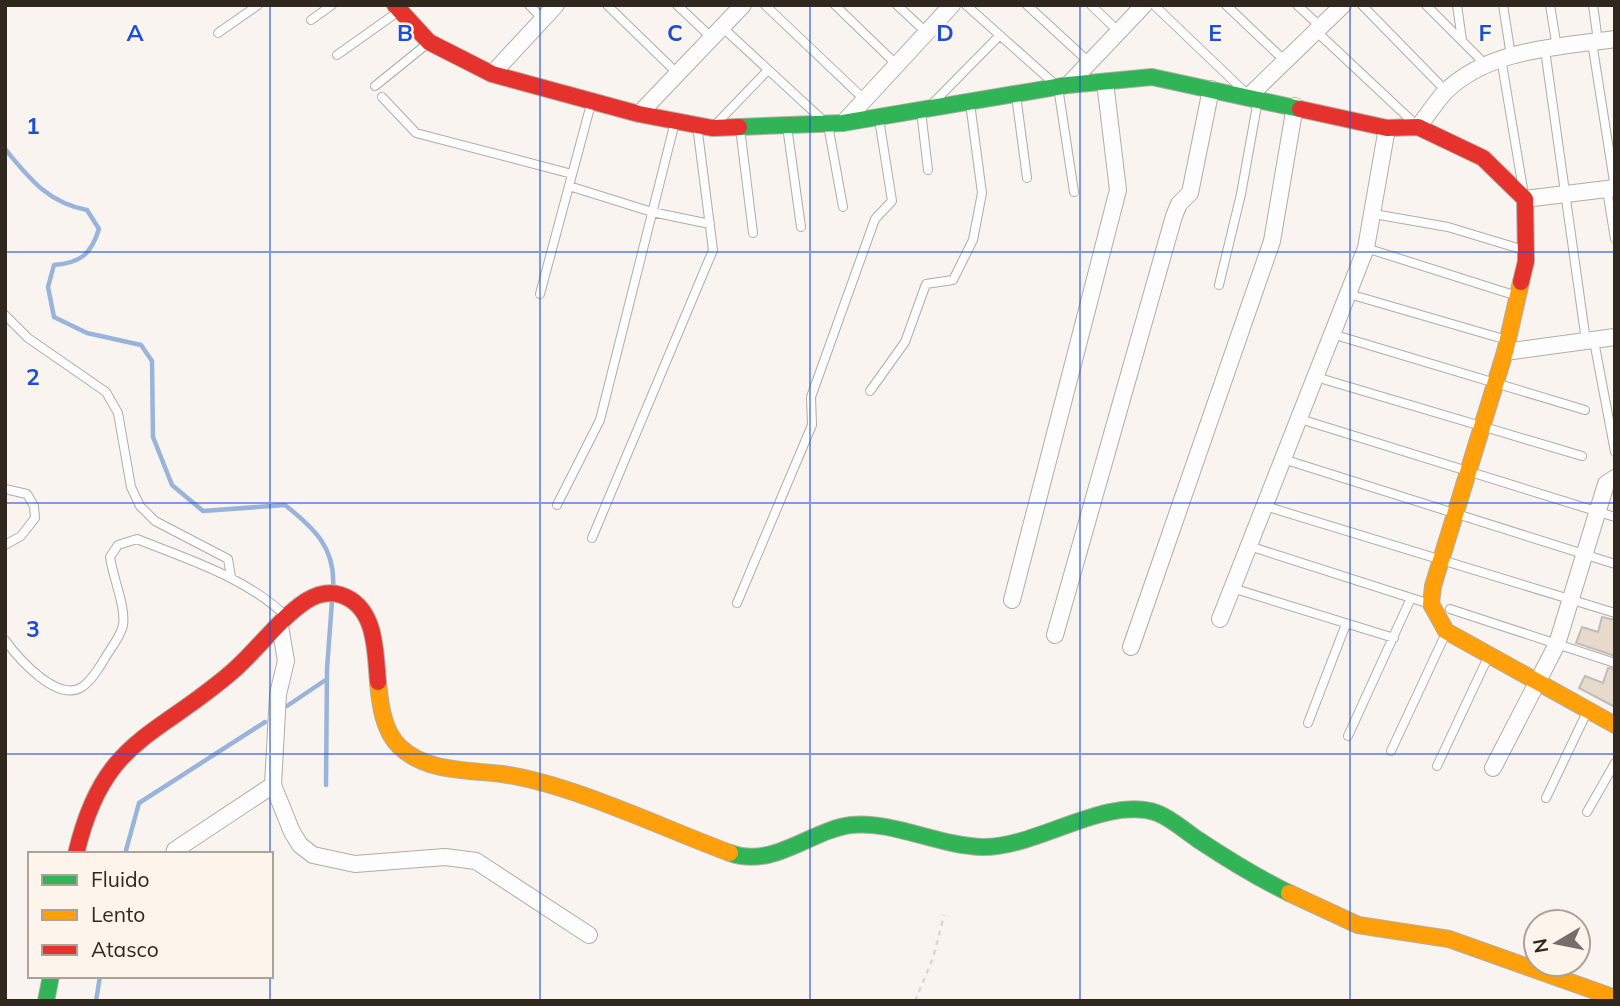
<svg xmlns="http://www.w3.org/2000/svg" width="1620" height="1006" viewBox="0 0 1620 1006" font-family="Mulish,sans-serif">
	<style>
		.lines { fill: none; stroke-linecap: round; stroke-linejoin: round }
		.stream { stroke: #99b4db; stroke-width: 4.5 }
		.building { fill: #e7dacd; stroke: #c3bcb6; stroke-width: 2 }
		.lane-casing { stroke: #b2aca6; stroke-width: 10 }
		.street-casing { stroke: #b2aca6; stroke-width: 18 }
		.fast-casing { stroke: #b2aca6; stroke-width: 18 }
		.slow-casing { stroke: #b2aca6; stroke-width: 18 }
		.jam-casing { stroke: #b2aca6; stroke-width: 18 }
		.path { stroke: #d9d6d5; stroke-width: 2.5; stroke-dasharray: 5 5; stroke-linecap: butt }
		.lane { stroke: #fefdfd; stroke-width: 8 }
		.street { stroke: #fefdfd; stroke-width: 16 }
		.fast { stroke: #30b455; stroke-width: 16 }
		.slow { stroke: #ff9f0a; stroke-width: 16 }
		.jam { stroke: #e5322d; stroke-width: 16 }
		.grid { fill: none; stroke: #1d4ed8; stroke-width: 2; stroke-opacity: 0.55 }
		.grid-label { font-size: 23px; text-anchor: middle; font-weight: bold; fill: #1d4ed8; stroke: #fdf4eb; stroke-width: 5; stroke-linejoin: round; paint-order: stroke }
	</style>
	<rect width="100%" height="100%" fill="#f9f4ef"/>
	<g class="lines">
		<!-- stream -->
		<path class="stream" d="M 5,149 C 30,179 48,203 87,210 L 99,229 C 91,254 81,263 54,265 L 48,287 L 54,317 L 87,333 L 141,345 L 152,361 L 153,437 L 172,485 L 203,511 L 285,505 C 314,528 336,548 333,588
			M 287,706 L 327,679
			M 326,785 L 327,669 L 332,601
			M 125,854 L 139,803 L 265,722
			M 96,1001 L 100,976"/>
	</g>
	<!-- building -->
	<path class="building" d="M 1602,617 L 1615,620 L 1615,656 L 1576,643 L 1582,627 L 1598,632 Z
		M 1608,668 L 1615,669 L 1615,707 L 1579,688 L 1585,676 L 1603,683 Z"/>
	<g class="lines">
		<defs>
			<path id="lane" d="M 529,5 L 543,19
				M 607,5 L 678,74
				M 677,5 L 712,38
				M 765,5 L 865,100
				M 835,5 L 897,65
				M 897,5 L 927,33
				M 966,5 L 1058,87 L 1074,192
				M 1027,5 L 1090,63
				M 1091,5 L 1119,32
				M 1154,5 L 1245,92
				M 1226,5 L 1285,61
				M 1297,5 L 1321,27
				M 1362,5 L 1446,91
				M 1426,5 L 1485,64
				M 1457,5 L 1462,40
				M 1503,5 L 1511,56
				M 1550,5 L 1557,48
				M 1593,5 L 1598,41
				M 311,20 L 332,5
				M 722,27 L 828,125 L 843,207
				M 1317,32 L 1413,122
				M 218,33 L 258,5
				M 1592,42 L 1615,188
				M 1545,50 L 1586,341
				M 337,55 L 399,11
				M 1501,58 L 1523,189
				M 375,86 L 427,44
				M 1016,95 L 1027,178
				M 382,97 L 416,133 L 572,174
				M 933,103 L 999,36
				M 921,111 L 928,170
				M 717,123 L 768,70
				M 787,126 L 801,227
				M 740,128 L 753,233
				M 569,186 L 652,212 L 710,224
				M 1607,190 L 1615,239
				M 1374,214 L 1448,227 L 1524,250
				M 1366,248 L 1517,296
				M 1219,285 L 1241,194 L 1258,100
				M 540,294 L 591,104
				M 1349,294 L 1507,340
				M 5,315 L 28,338 L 106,392 L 118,413 L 131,487 L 140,506 L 155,521 L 228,559 L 231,577
				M 1332,334 L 1585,410
				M 1594,341 L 1615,452
				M 1316,377 L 1582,456
				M 870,391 L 905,342 L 926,284 L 953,280 L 973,240 L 982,193 L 970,103
				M 1300,419 L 1615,517
				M 1283,459 L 1615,564
				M 5,489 L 27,494 L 34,506 L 35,518 L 21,536 L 5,545
				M 557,505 L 600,420 L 675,122
				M 1265,506 L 1615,613
				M 592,538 L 713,250 L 697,125
				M 1249,546 L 1430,604
				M 1232,588 L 1394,638
				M 737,603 L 812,425 L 811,397 L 875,219 L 892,201 L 879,119
				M 1450,609 L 1615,663
				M 5,640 C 18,658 57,703 82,687 C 92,680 99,668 105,658 C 111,648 121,636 123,625 C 126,607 113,578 110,557 L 118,545 L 137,539 C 189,560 246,577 288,618
				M 1308,723 L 1346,624
				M 1348,736 L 1411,598
				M 1391,751 L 1446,633
				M 1437,766 L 1489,655
				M 1546,798 L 1587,712
				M 1587,812 L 1615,763"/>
			<path id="street" d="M 492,74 L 556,5
				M 1068,85 L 1144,5
				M 1249,96 L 1343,5
				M 639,114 L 743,5
				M 843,123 L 952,5
				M 1418,127 C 1427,116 1435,103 1445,92 C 1488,49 1558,47 1615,39
				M 1525,199 L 1615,188
				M 1505,352 L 1615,337
				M 1012,600 L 1118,190 L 1105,82
				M 1220,619 L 1366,248 L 1387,128
				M 280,626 L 286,661 L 278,694 L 273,785 L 292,832 L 300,845 L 313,855 L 355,864 L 445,857 L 476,861 L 589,935
				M 1055,635 L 1174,216 L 1179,204 L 1190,193 L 1211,89
				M 1131,647 L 1272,241 L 1295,106
				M 1493,768 L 1557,644 L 1606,484 L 1615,478
				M 174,854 L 175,850 L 273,785"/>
			<path id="fast" d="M 739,127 L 843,123 L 1068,85 L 1152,77 L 1300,109
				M 730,853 C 773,869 811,830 851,825 C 890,820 940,846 982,847 C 1038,848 1105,795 1157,813 C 1171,818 1185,831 1197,839 C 1227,859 1256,877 1289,893
				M 46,1001 L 51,976"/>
			<path id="slow" d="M 1521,282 L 1505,352 L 1433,586 L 1431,604 L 1446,631 L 1615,725
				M 378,682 C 380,704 383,731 400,747 C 426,772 469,770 502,774 C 572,784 662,828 730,853
				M 1289,893 L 1358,925 L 1449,939 L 1615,998"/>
			<path id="jam" d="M 395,5 L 429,42 L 492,74 L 639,114 L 712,128 L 739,127
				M 1300,109 L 1387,128 L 1418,127 L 1483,158 L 1525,199 L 1526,261 L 1521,282
				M 76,854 C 103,738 155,739 233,671 C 258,649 279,619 306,601 C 317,594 329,591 341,595 C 377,607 375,652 378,682"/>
		</defs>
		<!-- lane casing -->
		<use href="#lane" class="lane-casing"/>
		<!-- street casing -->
		<use href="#street" class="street-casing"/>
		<!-- fast casing -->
		<use href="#fast" class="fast-casing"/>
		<!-- slow casing -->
		<use href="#slow" class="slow-casing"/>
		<!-- jam casing -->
		<use href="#jam" class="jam-casing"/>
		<!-- path -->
		<path class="path" d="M 915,1001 L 933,958 L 944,915"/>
		<!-- lane -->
		<use href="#lane" class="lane"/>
		<!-- street -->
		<use href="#street" class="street"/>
		<!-- fast -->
		<use href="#fast" class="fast"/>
		<!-- slow -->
		<use href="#slow" class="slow"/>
		<!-- jam -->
		<use href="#jam" class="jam"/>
	</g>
	<!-- grid -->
	<path class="grid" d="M 270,5 L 270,854M 540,5 L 540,1001M 810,5 L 810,1001M 1080,5 L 1080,1001M 1350,5 L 1350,1001M 5,252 L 1615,252M 5,503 L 1615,503M 5,754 L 1615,754M 270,976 L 270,1001"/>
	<g class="grid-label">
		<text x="135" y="41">A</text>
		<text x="405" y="41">B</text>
		<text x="675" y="41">C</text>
		<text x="945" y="41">D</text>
		<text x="1215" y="41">E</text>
		<text x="1485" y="41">F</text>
		<text x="33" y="134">1</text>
		<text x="33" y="385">2</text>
		<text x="33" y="637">3</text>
	</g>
	<!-- border -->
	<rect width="1620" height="1006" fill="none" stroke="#30271f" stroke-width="14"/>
	<!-- legend -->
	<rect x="28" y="852" width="245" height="126" fill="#fdf4eb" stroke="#aba299" stroke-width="2"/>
	<rect x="42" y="875" width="35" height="10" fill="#30b455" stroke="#aba299" stroke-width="2"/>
	<text x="91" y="887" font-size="21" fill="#30271f">Fluido</text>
	<rect x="42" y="910" width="35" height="10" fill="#ff9f0a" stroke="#aba299" stroke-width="2"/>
	<text x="91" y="922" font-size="21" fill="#30271f">Lento</text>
	<rect x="42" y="945" width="35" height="10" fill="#e5322d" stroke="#aba299" stroke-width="2"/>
	<text x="91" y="957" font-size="21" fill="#30271f">Atasco</text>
	<!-- north arrow -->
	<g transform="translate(1557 943) rotate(260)"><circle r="33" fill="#fdf4eb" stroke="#aba299" stroke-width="2"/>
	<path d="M0-5L12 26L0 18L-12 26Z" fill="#766f68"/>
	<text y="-10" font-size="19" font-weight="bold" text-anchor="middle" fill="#30271f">N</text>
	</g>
</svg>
